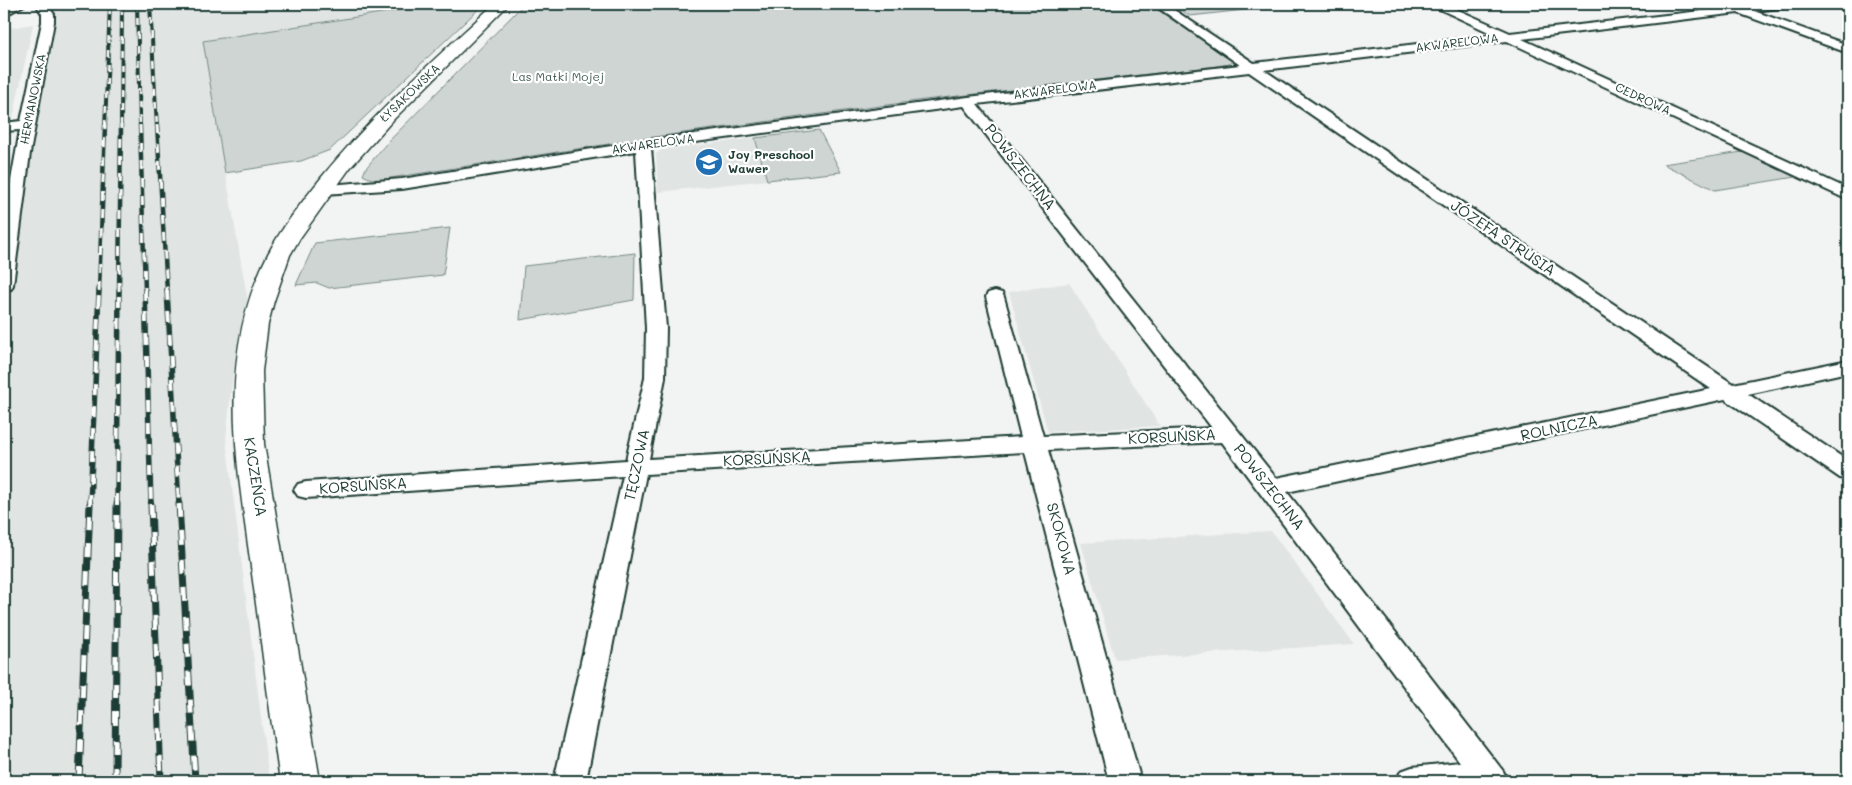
<svg xmlns="http://www.w3.org/2000/svg" width="1852" height="785" viewBox="0 0 1852 785" font-family="Mali,sans-serif">
	<style>
		.built { fill: #e0e4e3 }
		.green { fill: #ced5d3; stroke: #768984 }
		.lines { fill: none; stroke-linecap: round; stroke-linejoin: round }
		.street-casing { stroke: #1f3d34; stroke-width: 4 }
		.secondary-casing { stroke: #1f3d34; stroke-width: 3 }
		.street { fill: #fff; fill-rule: evenodd }
		.secondary { fill: #fff; fill-rule: evenodd }
		.rail-far3-casing { stroke: #1f3d34; stroke-width: 4 }
		.rail-far2-casing { stroke: #1f3d34; stroke-width: 4.5 }
		.rail-far1-casing { stroke: #1f3d34; stroke-width: 5.5 }
		.rail-casing { stroke: #1f3d34; stroke-width: 7 }
		.rail-far3 { stroke: #fff; stroke-width: 2.5; stroke-dasharray: 7; stroke-linecap: butt }
		.rail-far2 { stroke: #fff; stroke-width: 3; stroke-dasharray: 9; stroke-linecap: butt }
		.rail-far1 { stroke: #fff; stroke-width: 4; stroke-dasharray: 11; stroke-linecap: butt }
		.rail { stroke: #fff; stroke-width: 5; stroke-dasharray: 14; stroke-linecap: butt }
		.labels { text-anchor: middle; stroke-width: 4.5; stroke-linejoin: round; paint-order: stroke }
		.far-street-label { font-size: 12px; fill: #1f3d34; stroke: #fff }
		.far-park-label { font-size: 12px; fill: #425b54; stroke: #fff }
		.far-poi-label { font-size: 12px; font-weight: bold; fill: #1f3d34; stroke: #fff; text-anchor: start }
		.street-label { font-size: 15px; fill: #1f3d34; stroke: #fff }
	</style>
	<rect width="100%" height="100%" fill="#f2f3f3"/>
	<filter id="ink" filterUnits="userSpaceOnUse"><feTurbulence type="fractalNoise" baseFrequency=".02" numOctaves="2"/><feDisplacementMap in="SourceGraphic" scale="10" xChannelSelector="R" yChannelSelector="G"/><feConvolveMatrix kernelMatrix="1 2 1 2 8 2 1 2 1" color-interpolation-filters="sRGB"/></filter>
	<g filter="url(#ink)">
		<!-- built -->
		<path class="built" d="M 54,4 L 418,4 L 421,7 L 203,41 L 248,303 L 232,382 L 226,439 L 269,781 L 4,781 L 4,320 Z
			M 33,24 L 12,122 L 4,123 L 4,29 Z
			M 755,138 L 767,180 L 658,192 L 656,154 L 662,150 Z
			M 1069,283 L 1133,384 L 1160,426 L 1048,432 L 1009,292 Z
			M 1271,531 L 1354,644 L 1115,659 L 1081,543 Z"/>
		<!-- green -->
		<path class="green" d="M 418,4 L 484,4 L 330,150 L 301,161 L 225,173 L 203,41 L 420,7 Z
			M 524,4 L 1149,4 L 1233,61 L 1230,64 L 1209,67 L 924,100 L 654,137 L 397,177 C 385,179 374,182 363,175 L 366,168 L 385,145 Z
			M 1171,4 L 1300,4 L 1190,16 Z
			M 819,130 L 841,172 L 767,180 L 755,138 Z
			M 1742,152 L 1795,177 L 1715,190 L 1663,164 Z
			M 450,228 L 443,275 L 329,288 L 317,283 L 296,285 L 315,243 Z
			M 635,253 L 634,300 L 520,320 L 524,266 Z"/>
		<g class="lines">
			<defs>
				<path id="street" d="M 13,4 L 26,4 L 4,16 L 4,9 Z
					M 36,4 L 46,4 L 54,14 L 54,22 L 30,153 L 13,285 L 11,289 L 4,291 L 4,219 L 20,130 L 4,131 L 4,123 L 21,121 L 42,22 L 42,14 Z
					M 1153,4 L 1165,4 L 1254,63 L 1495,35 L 1433,6 L 1432,4 L 1445,4 L 1510,33 L 1762,4 L 1793,4 L 1788,7 L 1754,11 L 1848,45 L 1848,53 L 1738,13 L 1522,39 L 1848,189 L 1848,200 L 1507,41 L 1264,70 L 1733,384 L 1848,360 L 1848,372 L 1748,394 L 1848,461 L 1848,480 L 1840,478 L 1725,399 L 1287,492 L 1503,771 L 1508,781 L 1396,781 L 1401,771 L 1412,767 L 1460,762 L 1222,442 L 1048,450 L 1141,781 L 1109,781 L 1025,452 L 646,474 L 586,781 L 554,781 L 623,476 L 306,498 L 298,496 L 294,490 L 298,484 L 306,482 L 626,460 L 645,378 L 646,328 L 636,151 L 402,189 L 323,194 L 317,192 L 315,189 L 317,186 L 402,179 L 643,141 L 968,97 L 1240,65 ZM 1249,72 L 1711,389 L 1276,478 L 977,104 ZM 964,106 L 1212,428 L 1043,436 L 1004,297 L 1002,293 L 995,291 L 988,293 L 986,297 L 1021,437 L 649,459 L 665,378 L 666,328 L 651,148 Z"/>
				<path id="secondary" d="M 494,4 L 509,4 L 393,120 L 350,168 L 300,238 L 290,255 L 274,301 L 268,324 L 262,371 L 264,444 L 320,781 L 280,781 C 270,715 262,648 253,581 C 238,468 214,361 268,254 C 282,227 302,202 321,178 C 373,114 434,60 494,4 Z"/>
			</defs>
			<!-- street casing -->
			<use href="#street" class="street-casing"/>
			<!-- secondary casing -->
			<use href="#secondary" class="secondary-casing"/>
			<!-- street -->
			<use href="#street" class="street"/>
			<!-- secondary -->
			<use href="#secondary" class="secondary"/>
			<defs>
				<path id="rail-far3" d="M 137,4 L 140,127
					M 150,4 L 157,127
					M 105,127 L 110,4
					M 121,127 L 122,4"/>
				<path id="rail-far2" d="M 140,125 L 145,291
					M 157,125 L 167,291
					M 99,291 L 105,125
					M 119,291 L 121,125"/>
				<path id="rail-far1" d="M 145,290 L 151,505
					M 167,290 L 179,505
					M 90,505 L 99,290
					M 117,505 L 119,290"/>
				<path id="rail" d="M 151,504 L 161,781
					M 179,504 L 195,781
					M 79,781 L 90,504
					M 115,781 L 117,504"/>
			</defs>
			<!-- rail-far3 casing -->
			<use href="#rail-far3" class="rail-far3-casing"/>
			<!-- rail-far2 casing -->
			<use href="#rail-far2" class="rail-far2-casing"/>
			<!-- rail-far1 casing -->
			<use href="#rail-far1" class="rail-far1-casing"/>
			<!-- rail casing -->
			<use href="#rail" class="rail-casing"/>
			<!-- rail-far3 -->
			<use href="#rail-far3" class="rail-far3"/>
			<!-- rail-far2 -->
			<use href="#rail-far2" class="rail-far2"/>
			<!-- rail-far1 -->
			<use href="#rail-far1" class="rail-far1"/>
			<!-- rail -->
			<use href="#rail" class="rail"/>
		</g>
	</g>
	<!-- icons -->
	<defs>
		<symbol id="school-disc" viewBox="-11 -11 22 22"><circle r="9.5" fill="#1f6fb2" stroke="#fff"/><path d="M0-5L7-2L0 1L-7-2ZM-4 1L0 2.5L4 1V4Q0 6-4 4Z" fill="#fff"/></symbol>
	</defs>
	<g fill-rule="evenodd">
		<use href="#school-disc" x="693" y="146" width="32" height="32"/>
	</g>
	<g class="labels">
		<!-- far-street labels -->
		<g class="far-street-label">
			<text transform="translate(1457 43) rotate(-7)" y="4">AKWARELOWA</text>
			<text transform="translate(1055 90) rotate(-7)" y="4">AKWARELOWA</text>
			<text transform="translate(410 93) rotate(-44)" y="4">ŁYSAKOWSKA</text>
			<text transform="translate(33 99) rotate(-79)" y="4">HERMANOWSKA</text>
			<text transform="translate(1643 99) rotate(25)" y="4">CEDROWA</text>
			<text transform="translate(653 144) rotate(-8)" y="4">AKWARELOWA</text>
		</g>
		<!-- far-park labels -->
		<g class="far-park-label">
			<text x="558" y="81">Las Matki Mojej</text>
		</g>
		<!-- far-poi labels -->
		<g class="far-poi-label">
			<text x="728" y="159">Joy Preschool<tspan x="728" dy="14">Wawer</tspan></text>
		</g>
		<!-- street labels -->
		<g class="street-label">
			<text transform="translate(1020 167) rotate(52)" y="5">POWSZECHNA</text>
			<text transform="translate(1503 238) rotate(34)" y="5">JÓZEFA STRUSIA</text>
			<text transform="translate(1559 428) rotate(-12)" y="5">ROLNICZA</text>
			<text transform="translate(1172 437) rotate(-3)" y="5">KORSUŃSKA</text>
			<text transform="translate(767 459) rotate(-3)" y="5">KORSUŃSKA</text>
			<text transform="translate(637 465) rotate(-78)" y="5">TĘCZOWA</text>
			<text transform="translate(255 477) rotate(81)" y="5">KACZEŃCA</text>
			<text transform="translate(363 486) rotate(-4)" y="5">KORSUŃSKA</text>
			<text transform="translate(1269 487) rotate(52)" y="5">POWSZECHNA</text>
			<text transform="translate(1061 539) rotate(75)" y="5">SKOKOWA</text>
		</g>
	</g>
	<!-- margin -->
	<rect width="1852" height="785" fill="none" stroke="#fff" stroke-width="20"/>
	<rect x="10" y="10" width="1832" height="765" fill="none" stroke="#1f3d34" stroke-width="2" filter="url(#ink)"/>
</svg>
